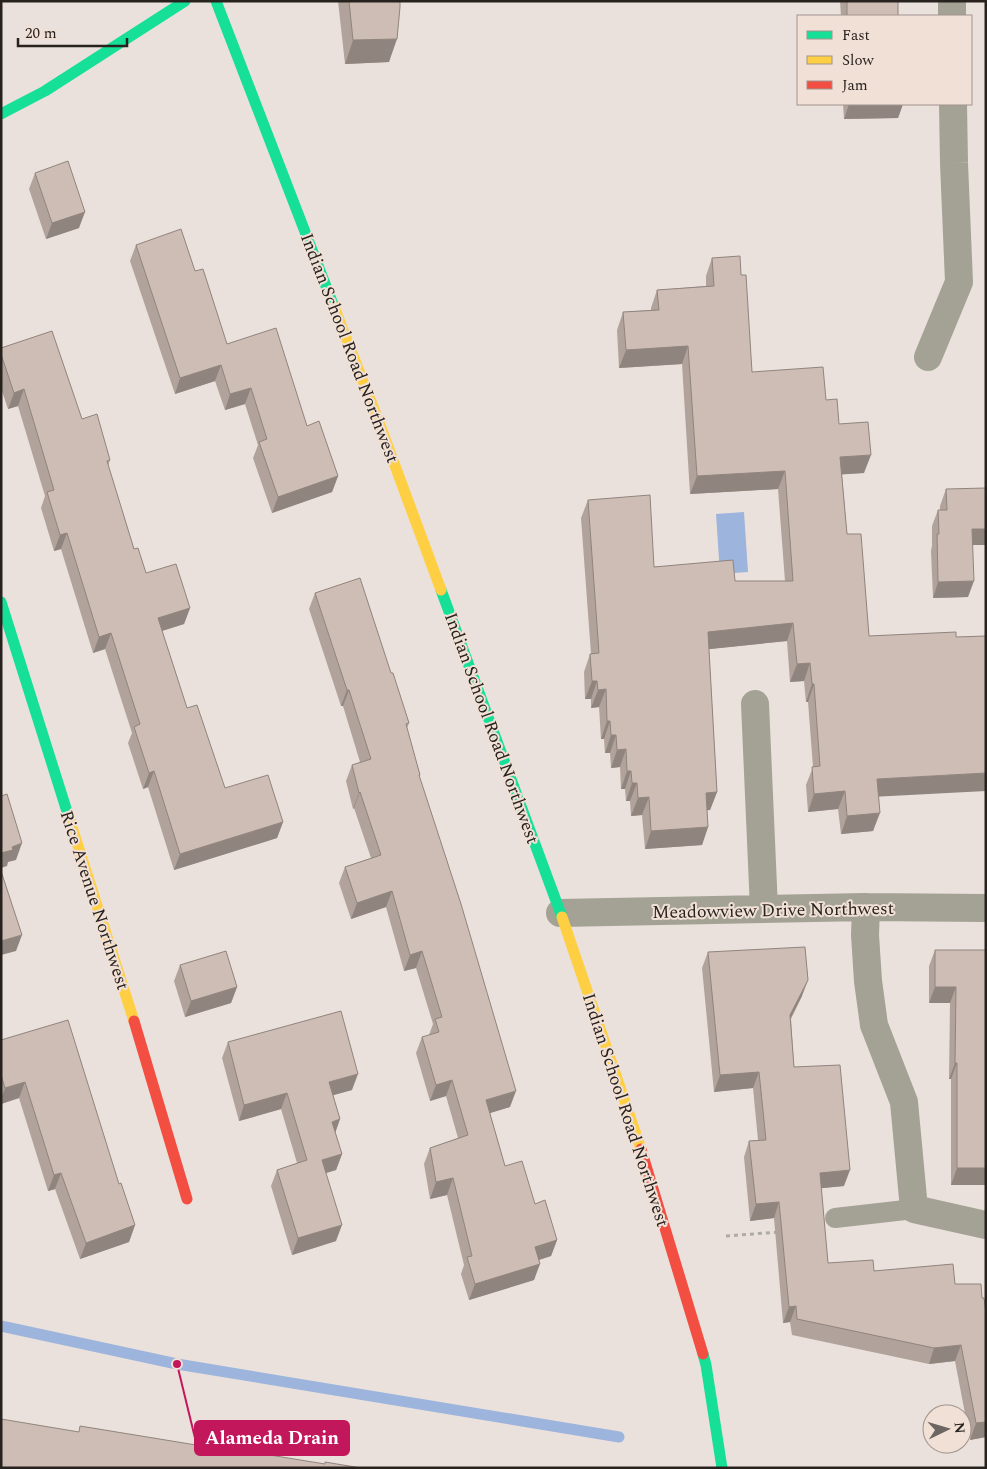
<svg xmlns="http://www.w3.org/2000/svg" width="987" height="1469" viewBox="0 0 987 1469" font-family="Spectral,serif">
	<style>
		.water { fill: #9db4dc }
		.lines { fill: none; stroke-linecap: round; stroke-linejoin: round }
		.stream { stroke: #9db4dc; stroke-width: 11 }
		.path { stroke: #aeaba1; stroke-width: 3; stroke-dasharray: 4 4; stroke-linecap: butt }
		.lane { stroke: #a3a295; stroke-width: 20 }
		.street { stroke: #a3a295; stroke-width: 28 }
		.fast { stroke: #16e098; stroke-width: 11 }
		.slow { stroke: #ffcf43; stroke-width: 11 }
		.jam { stroke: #f24e42; stroke-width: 11 }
		.wall { fill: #b1a39b }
		.shaded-wall { fill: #90847e }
		.building { fill: #cebdb4; stroke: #90847e }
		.labels { text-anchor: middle; stroke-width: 4; stroke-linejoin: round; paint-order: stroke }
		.street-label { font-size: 18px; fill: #28221f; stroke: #f0e0d6 }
		.leader { fill: none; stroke: #c2185b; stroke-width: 2 }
		.callout-dot { fill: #c2185b; stroke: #f0e0d6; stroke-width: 2 }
		.callout { fill: #c2185b; stroke: #c2185b; stroke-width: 2 }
		.callout-label { font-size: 19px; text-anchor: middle; font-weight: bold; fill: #fff }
	</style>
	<rect width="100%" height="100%" fill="#eae1dc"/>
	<!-- water -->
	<path class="water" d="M 744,512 L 748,572 L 720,574 L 716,514 Z"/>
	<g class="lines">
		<!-- stream -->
		<path class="stream" d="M 1,1326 L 177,1364 L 619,1437"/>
		<!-- path -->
		<path class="path" d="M 726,1236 L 779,1232"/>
		<!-- lane -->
		<path class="lane" d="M 835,1218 L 914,1209"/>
		<!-- street -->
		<path class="street" d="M 952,1 L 952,16
			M 928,357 L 959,282 L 954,163 L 953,104
			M 755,704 L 764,909
			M 866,907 L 865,935 L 868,981 L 874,1025 L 904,1102 L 914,1209 L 986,1225
			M 560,913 L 866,907 L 986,908"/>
		<!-- fast -->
		<path class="fast" d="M 216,1 L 334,307
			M 1,114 L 45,91 L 185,1
			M 441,590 L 562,917
			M 1,602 L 70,821
			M 703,1354 L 706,1365 L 722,1468"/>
		<!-- slow -->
		<path class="slow" d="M 334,307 L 377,417 L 441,590
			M 70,821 L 134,1021
			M 562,917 L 641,1149"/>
		<!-- jam -->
		<path class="jam" d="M 134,1021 L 187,1199
			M 641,1149 L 703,1354"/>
	</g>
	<!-- wall -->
	<path class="wall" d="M 338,1 L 400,1 L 389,62 L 345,64 Z
		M 840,1 L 898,1 L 898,16 L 841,16 Z
		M 843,104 L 903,104 L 898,118 L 844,119 Z
		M 35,173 L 79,228 L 46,239 L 29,189 Z
		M 136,245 L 195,271 L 227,344 L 307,426 L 338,476 L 332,492 L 272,513 L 253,458 L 258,445 L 245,404 L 225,410 L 215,381 L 175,394 L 130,261 Z
		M 712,258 L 752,372 L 826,400 L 864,473 L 842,474 L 847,534 L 879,796 L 873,831 L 841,834 L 838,809 L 808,812 L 806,785 L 813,767 L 808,702 L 806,702 L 804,681 L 790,682 L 787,641 L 709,649 L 717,792 L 710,810 L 707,810 L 708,827 L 702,845 L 645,849 L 642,815 L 631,816 L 630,801 L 626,801 L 625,789 L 621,789 L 620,767 L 611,768 L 610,753 L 605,753 L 604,739 L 601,739 L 599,707 L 591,708 L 591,699 L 585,699 L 584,672 L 590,654 L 591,654 L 581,518 L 588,500 L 654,567 L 735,581 L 785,581 L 778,489 L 690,494 L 682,364 L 619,368 L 617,330 L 623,312 L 651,310 L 651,308 L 657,290 L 706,286 L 706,276 Z
		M 1,348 L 82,419 L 110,460 L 108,466 L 134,549 L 146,573 L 190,608 L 184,624 L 162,631 L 187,708 L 225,788 L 283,822 L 277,838 L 174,870 L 148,787 L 143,789 L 128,743 L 132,733 L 105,649 L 93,653 L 61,549 L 54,551 L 41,508 L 45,496 L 18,406 L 8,409 L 1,388 Z
		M 946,489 L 986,545 L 973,545 L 968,597 L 933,598 L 931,551 L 932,546 L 932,526 L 938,510 L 940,510 L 940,506 Z
		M 315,593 L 391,673 L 409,723 L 407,728 L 420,775 L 419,778 L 510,1107 L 490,1113 L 505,1166 L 535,1204 L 557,1240 L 551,1256 L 539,1260 L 534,1280 L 469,1300 L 461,1274 L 464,1265 L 447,1195 L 430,1199 L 424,1164 L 430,1148 L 458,1138 L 446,1096 L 430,1101 L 416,1053 L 422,1037 L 429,1035 L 433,1024 L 416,968 L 404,971 L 386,907 L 351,919 L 339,883 L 345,867 L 371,858 L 354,808 L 353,809 L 346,781 L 352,765 L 360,762 L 343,706 L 341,706 L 309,609 Z
		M 935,950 L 986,950 L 986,1185 L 951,1185 L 951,1079 L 949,1079 L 950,1003 L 929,1003 L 929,966 Z
		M 708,952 L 802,996 L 791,1019 L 794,1067 L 844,1186 L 821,1188 L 828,1263 L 955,1284 L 982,1298 L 986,1314 L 986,1437 L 970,1440 L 955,1361 L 929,1364 L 792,1335 L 790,1322 L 783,1323 L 774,1218 L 750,1221 L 744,1157 L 749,1141 L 758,1140 L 753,1088 L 714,1092 L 702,968 Z
		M 180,965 L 237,987 L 231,1003 L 185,1017 L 174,981 Z
		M 1,1040 L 119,1184 L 135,1225 L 129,1242 L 80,1259 L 55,1189 L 48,1191 L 19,1098 L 1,1104 Z
		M 228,1042 L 352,1090 L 333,1095 L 340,1119 L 335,1133 L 342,1154 L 336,1170 L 326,1173 L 336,1241 L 292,1255 L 271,1186 L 277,1170 L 297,1163 L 281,1109 L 239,1121 L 222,1058 Z"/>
	<!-- shaded-wall -->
	<path class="shaded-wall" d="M 397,39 L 389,62 L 345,64 L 353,40 Z
		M 849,104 L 903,104 L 898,118 L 844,119 Z
		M 85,212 L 79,228 L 46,239 L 52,223 Z
		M 688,346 L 682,364 L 619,368 L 626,350 Z
		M 221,365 L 215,381 L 175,394 L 180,378 Z
		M 251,388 L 245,404 L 225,410 L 230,394 Z
		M 24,389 L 18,406 L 8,409 L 14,393 Z
		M 871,455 L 864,473 L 834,475 L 840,457 Z
		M 785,471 L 778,489 L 690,494 L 697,476 Z
		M 338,476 L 332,492 L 272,513 L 278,497 Z
		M 972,529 L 986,529 L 986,545 L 966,545 Z
		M 67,533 L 61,549 L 54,551 L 60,535 Z
		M 974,581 L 968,597 L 933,598 L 938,582 Z
		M 190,608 L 184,624 L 152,634 L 158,618 Z
		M 793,623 L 787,641 L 701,650 L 708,632 Z
		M 111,633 L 105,649 L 93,653 L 99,637 Z
		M 810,663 L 804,681 L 790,682 L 797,664 Z
		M 592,681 L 597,681 L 591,699 L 585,699 Z
		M 812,684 L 814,684 L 808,702 L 806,702 Z
		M 606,689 L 599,707 L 591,708 L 598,690 Z
		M 347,690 L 349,690 L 343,706 L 341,706 Z
		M 607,721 L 610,721 L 604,739 L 601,739 Z
		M 611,735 L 616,735 L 610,753 L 605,753 Z
		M 626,749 L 620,767 L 611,768 L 617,750 Z
		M 154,771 L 148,787 L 143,789 L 149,773 Z
		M 627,771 L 631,771 L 625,789 L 621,789 Z
		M 986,773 L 986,791 L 871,797 L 877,779 Z
		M 632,783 L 637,783 L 630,801 L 626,801 Z
		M 845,791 L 838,809 L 808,812 L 814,794 Z
		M 360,792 L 354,808 L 353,809 L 359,793 Z
		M 717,792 L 710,810 L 700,811 L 706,793 Z
		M 649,797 L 642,815 L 631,816 L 638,798 Z
		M 880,813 L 873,831 L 841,834 L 847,816 Z
		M 283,822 L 277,838 L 174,870 L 180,854 Z
		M 708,827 L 702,845 L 645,849 L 651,831 Z
		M 22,843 L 16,860 L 8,862 L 7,866 L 1,868 L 1,853 L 12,847 Z
		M 392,891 L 386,907 L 351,919 L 357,903 Z
		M 22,935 L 16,951 L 1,955 L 1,941 Z
		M 422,951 L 416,968 L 404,971 L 410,955 Z
		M 808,980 L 802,996 L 784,1031 L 790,1015 Z
		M 237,987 L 231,1003 L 185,1017 L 191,1001 Z
		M 935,987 L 956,987 L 950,1003 L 929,1003 Z
		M 955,1063 L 957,1063 L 951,1079 L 949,1079 Z
		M 759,1072 L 753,1088 L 714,1092 L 720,1075 Z
		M 358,1074 L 352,1090 L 323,1098 L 329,1082 Z
		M 452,1080 L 446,1096 L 430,1101 L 436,1085 Z
		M 25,1082 L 19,1098 L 1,1104 L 1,1099 L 5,1088 Z
		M 516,1091 L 510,1107 L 480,1116 L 486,1100 Z
		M 287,1093 L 281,1109 L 239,1121 L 244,1105 Z
		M 340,1119 L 334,1136 L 332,1122 Z
		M 342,1154 L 336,1170 L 316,1176 L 322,1160 Z
		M 957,1168 L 986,1168 L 986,1185 L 951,1185 Z
		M 850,1170 L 844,1186 L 814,1189 L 820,1173 Z
		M 61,1173 L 55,1189 L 48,1191 L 54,1175 Z
		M 453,1178 L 447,1195 L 430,1199 L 436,1182 Z
		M 779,1202 L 774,1218 L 750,1221 L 756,1204 Z
		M 135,1225 L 129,1242 L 80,1259 L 86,1243 Z
		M 342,1225 L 336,1241 L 292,1255 L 298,1238 Z
		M 557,1240 L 551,1256 L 529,1263 L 535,1247 Z
		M 540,1264 L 534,1280 L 469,1300 L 475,1284 Z
		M 796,1306 L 790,1322 L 783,1323 L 789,1307 Z
		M 961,1345 L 955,1361 L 929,1364 L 934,1348 Z
		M 986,1422 L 986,1437 L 970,1440 L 976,1423 Z"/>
	<!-- building -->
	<path class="building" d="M 349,1 L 400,1 L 400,7 L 397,39 L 353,40 Z
		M 847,1 L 898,1 L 898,16 L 847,16 Z
		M 68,161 L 85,212 L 52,223 L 35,173 Z
		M 181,229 L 195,271 L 203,269 L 227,344 L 276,328 L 307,426 L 319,421 L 338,476 L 278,497 L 259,442 L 267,439 L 251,388 L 230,394 L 221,365 L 180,378 L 136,245 Z
		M 740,256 L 741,275 L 746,275 L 752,372 L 823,367 L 826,400 L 837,399 L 839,424 L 868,422 L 871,455 L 840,457 L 847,534 L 861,534 L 869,636 L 956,632 L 956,637 L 986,636 L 986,773 L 877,779 L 880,813 L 847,816 L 845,791 L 814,794 L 812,767 L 820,766 L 814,684 L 812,684 L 810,663 L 797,664 L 793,623 L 708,632 L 717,792 L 706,793 L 708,827 L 651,831 L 649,797 L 638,798 L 637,783 L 632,783 L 631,771 L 627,771 L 626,749 L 617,750 L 616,735 L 611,735 L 610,721 L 607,721 L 606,689 L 598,690 L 597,681 L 592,681 L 590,654 L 599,653 L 588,500 L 650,495 L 654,567 L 733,560 L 735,581 L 793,581 L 785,471 L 697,476 L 688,346 L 626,350 L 623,312 L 659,310 L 657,290 L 714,286 L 712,258 Z
		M 52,331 L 82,419 L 97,414 L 110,460 L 107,461 L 134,549 L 138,548 L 146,573 L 176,564 L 190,608 L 158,618 L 187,708 L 197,705 L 225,788 L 268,775 L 283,822 L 180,854 L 154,771 L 149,773 L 134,727 L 140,724 L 111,633 L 99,637 L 67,533 L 60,535 L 47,492 L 54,490 L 24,389 L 14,393 L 1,354 L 1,348 Z
		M 986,488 L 986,529 L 972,529 L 974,581 L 938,582 L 937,534 L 939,534 L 938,510 L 947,510 L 946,489 Z
		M 360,578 L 391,673 L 393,673 L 409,723 L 406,724 L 420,775 L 419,775 L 461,904 L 516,1091 L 486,1100 L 505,1166 L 522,1161 L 535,1204 L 545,1200 L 557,1240 L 535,1247 L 540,1264 L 475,1284 L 467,1257 L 472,1256 L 453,1178 L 436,1182 L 430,1148 L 468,1135 L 452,1080 L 436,1085 L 422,1037 L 439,1032 L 435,1019 L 442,1017 L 422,951 L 410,955 L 392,891 L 357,903 L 345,867 L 381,855 L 360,792 L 359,793 L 352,765 L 371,759 L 349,690 L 347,690 L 315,593 Z
		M 7,794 L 22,843 L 12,847 L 13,850 L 1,853 L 1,796 Z
		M 1,871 L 22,935 L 1,941 Z
		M 805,947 L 808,980 L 790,1015 L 794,1067 L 840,1065 L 850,1170 L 820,1173 L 828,1263 L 873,1260 L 874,1271 L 953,1264 L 955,1284 L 981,1284 L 982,1298 L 984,1298 L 986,1314 L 986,1422 L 976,1423 L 961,1345 L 934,1348 L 797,1319 L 796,1306 L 789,1307 L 779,1202 L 756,1204 L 749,1141 L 766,1140 L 759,1072 L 720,1075 L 708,952 Z
		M 935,950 L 986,950 L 986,1168 L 957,1168 L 957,1063 L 955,1063 L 956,987 L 935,987 Z
		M 226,951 L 237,987 L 191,1001 L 180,965 Z
		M 341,1011 L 358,1074 L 329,1082 L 340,1119 L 332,1122 L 342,1154 L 322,1160 L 342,1225 L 298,1238 L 277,1170 L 307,1160 L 287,1093 L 244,1105 L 228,1042 Z
		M 68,1020 L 119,1184 L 121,1183 L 135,1225 L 86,1243 L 61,1173 L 54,1175 L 25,1082 L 5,1088 L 1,1075 L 1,1040 Z
		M 1,1419 L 79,1432 L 80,1426 L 245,1453 L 245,1451 L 325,1464 L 325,1462 L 361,1468 L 1,1468 Z"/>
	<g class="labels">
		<!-- street labels -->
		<g class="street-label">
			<text transform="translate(350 348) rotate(69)" y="6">Indian School Road Northwest</text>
			<text transform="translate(492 728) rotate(70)" y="6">Indian School Road Northwest</text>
			<text transform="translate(95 900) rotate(72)" y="6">Rice Avenue Northwest</text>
			<text transform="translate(773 910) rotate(-1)" y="6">Meadowview Drive Northwest</text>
			<text transform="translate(626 1110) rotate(72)" y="6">Indian School Road Northwest</text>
		</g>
	</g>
	<!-- callouts -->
	<path class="leader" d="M177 1364L195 1438"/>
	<circle class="callout-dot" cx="177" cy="1364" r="5"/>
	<rect class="callout" x="195" y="1421" width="154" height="34" rx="5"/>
	<g class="callout-label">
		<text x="272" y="1444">Alameda Drain</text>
	</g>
	<!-- border -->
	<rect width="987" height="1469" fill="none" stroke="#28221f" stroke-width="5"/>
	<!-- legend -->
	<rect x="797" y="15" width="175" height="90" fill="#f0e0d6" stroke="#a0948d"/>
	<rect x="807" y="31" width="25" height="8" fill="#16e098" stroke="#a0948d"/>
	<text x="842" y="40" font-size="15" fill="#28221f">Fast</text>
	<rect x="807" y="56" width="25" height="8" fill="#ffcf43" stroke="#a0948d"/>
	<text x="842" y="65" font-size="15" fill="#28221f">Slow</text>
	<rect x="807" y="81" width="25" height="8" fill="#f24e42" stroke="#a0948d"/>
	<text x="842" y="90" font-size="15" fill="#28221f">Jam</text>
	<!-- north arrow -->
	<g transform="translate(947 1429) rotate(85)"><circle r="24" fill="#f0e0d6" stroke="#a0948d"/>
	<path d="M0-4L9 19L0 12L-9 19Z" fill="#6c6561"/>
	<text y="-8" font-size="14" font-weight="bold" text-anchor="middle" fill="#28221f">N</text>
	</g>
	<!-- scale -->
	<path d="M18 38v8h109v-8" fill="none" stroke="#28221f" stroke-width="2.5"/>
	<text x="25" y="38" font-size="15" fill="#28221f" stroke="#f0e0d6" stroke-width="4" paint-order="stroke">20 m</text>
</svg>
